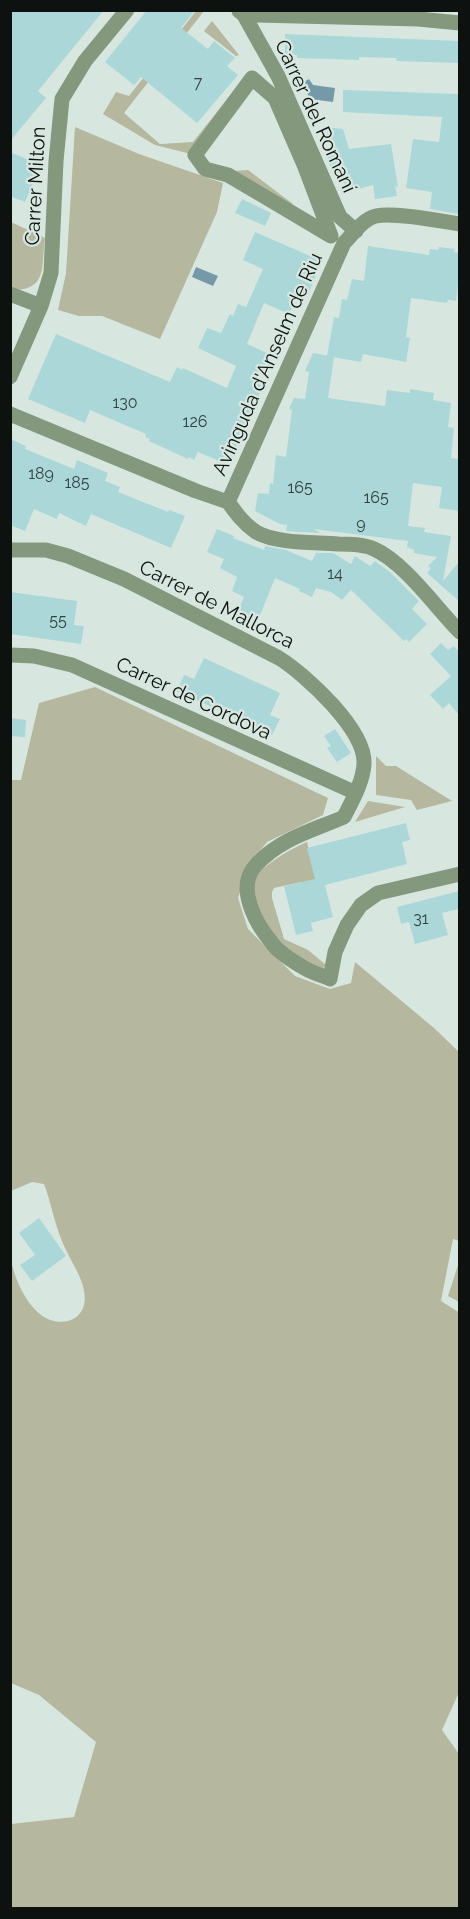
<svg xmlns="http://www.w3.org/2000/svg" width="470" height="1919" viewBox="0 0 470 1919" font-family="Raleway,sans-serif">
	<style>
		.green { fill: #b6b79f }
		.water { fill: #7699aa }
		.building { fill: #abd7d8 }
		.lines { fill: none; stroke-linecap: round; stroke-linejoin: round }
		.street { stroke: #83987c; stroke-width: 15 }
		.labels { text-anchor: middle; stroke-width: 4.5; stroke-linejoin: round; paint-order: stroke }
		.number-label { font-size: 16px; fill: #344342 }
		.street-label { font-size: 20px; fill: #0d1210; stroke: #d7e7e0 }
	</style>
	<rect width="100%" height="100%" fill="#d7e7e0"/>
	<!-- green -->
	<path class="green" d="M 196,11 L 204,11 L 124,113 L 160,144 L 193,142 L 247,74 L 195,155 L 155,145 L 103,114 L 116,92 L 129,96 Z
		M 212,21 L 239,55 L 236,56 L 204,31 Z
		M 75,127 L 139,154 L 223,183 L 217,212 L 160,339 L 102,316 L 79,316 L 58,310 L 66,273 Z
		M 248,170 L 293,204 L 289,207 L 233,171 Z
		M 11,222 L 45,238 C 41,267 48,291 11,290 Z
		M 95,687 L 328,798 L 323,815 L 267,842 L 251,862 L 238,898 L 248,929 L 295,976 L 330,989 L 351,983 L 355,962 L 434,1028 L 459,1052 L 459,1241 L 453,1239 L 441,1301 L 460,1313 L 460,1690 L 442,1730 L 459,1754 L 459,1908 L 11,1908 L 11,1824 L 74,1817 L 96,1742 L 39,1695 L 11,1683 L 11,1261 C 17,1287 36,1328 68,1321 C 76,1319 82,1313 84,1305 C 89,1284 69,1260 62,1241 C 54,1222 51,1202 44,1184 L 32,1182 L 11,1191 L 11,780 L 21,780 L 39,703 Z
		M 376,756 L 386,766 L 396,766 L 452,801 L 417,810 L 411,800 L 376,795 Z
		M 368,801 L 405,807 L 355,822 Z
		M 307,842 L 312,864 L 324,884 L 301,882 L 274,888 L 272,892 L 272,898 L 284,939 L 308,950 L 326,965 L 321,971 L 291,955 L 276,939 L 253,903 L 253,877 C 270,862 286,851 307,842 Z
		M 459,1262 L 459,1302 L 448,1296 Z"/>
	<!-- water -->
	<path class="water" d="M 309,79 L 313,85 L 335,88 L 333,102 L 310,99 L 302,83 Z
		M 196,267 L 218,276 L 213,286 L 192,277 Z"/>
	<!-- building -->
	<path class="building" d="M 10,10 L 104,10 L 38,91 L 46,98 L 10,141 Z
		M 147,10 L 195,10 L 181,28 L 208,49 L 214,41 L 235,58 L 227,66 L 238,75 L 197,123 L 141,77 L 134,85 L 105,62 Z
		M 285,34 L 459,41 L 459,63 L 396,61 L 397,58 L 359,57 L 359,60 L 297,58 L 297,55 L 285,55 Z
		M 343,90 L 459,94 L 459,214 L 430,209 L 432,192 L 406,188 L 413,139 L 439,142 L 442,117 L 343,112 Z
		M 326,127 L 343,129 L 349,149 L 391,144 L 398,187 L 395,186 L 397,196 L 375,199 L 373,185 L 351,191 L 349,187 L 345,188 L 339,165 L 331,168 L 325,150 L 331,148 Z
		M 10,152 L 41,165 L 25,202 L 10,196 Z
		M 242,199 L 271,213 L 265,226 L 235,213 Z
		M 255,232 L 322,261 L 308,294 L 299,290 L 289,314 L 264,303 L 247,344 L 269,354 L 257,383 L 261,385 L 258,392 L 260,392 L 229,465 L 198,452 L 194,460 L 189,457 L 188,459 L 149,441 L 150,439 L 145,437 L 146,434 L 90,410 L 85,423 L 28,399 L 56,334 L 170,382 L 177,367 L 182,370 L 183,368 L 227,388 L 236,366 L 198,348 L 207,328 L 221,333 L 230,314 L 233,316 L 238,304 L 246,307 L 263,269 L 243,260 Z
		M 368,246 L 429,255 L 430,249 L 438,250 L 439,247 L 455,249 L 454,252 L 459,253 L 459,276 L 456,301 L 448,300 L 447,303 L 411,298 L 406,337 L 410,338 L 406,362 L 363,354 L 361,362 L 327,356 L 334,317 L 339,318 L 342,299 L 347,300 L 352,279 L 364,281 Z
		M 313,353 L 334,357 L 328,398 L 385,406 L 387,390 L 410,393 L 410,389 L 434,393 L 433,400 L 451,403 L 448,427 L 454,428 L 451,458 L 459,459 L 459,511 L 439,508 L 442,487 L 413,483 L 408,526 L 425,528 L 424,532 L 451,536 L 443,581 L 459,562 L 459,601 L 427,573 L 431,568 L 428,566 L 437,557 L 414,553 L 414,550 L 407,547 L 408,541 L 314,529 L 320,533 L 286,531 L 287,525 L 280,524 L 255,511 L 258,493 L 269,494 L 270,483 L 273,484 L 276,455 L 286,457 L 292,410 L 289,409 L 294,398 L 305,399 L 309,372 L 305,371 Z
		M 10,439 L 26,446 L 25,449 L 74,469 L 77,460 L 108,473 L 105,481 L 120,487 L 118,492 L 168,512 L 169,510 L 185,516 L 171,548 L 91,514 L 86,526 L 59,513 L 57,519 L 34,509 L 25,531 L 10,525 Z
		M 217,529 L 234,536 L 233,538 L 264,550 L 265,546 L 286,550 L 312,561 L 316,553 L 333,553 L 351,564 L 355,556 L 370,566 L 375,561 L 390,572 L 419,601 L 412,609 L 427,624 L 409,642 L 406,639 L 404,641 L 351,590 L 342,600 L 331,592 L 316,588 L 312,597 L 299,591 L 300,589 L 275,578 L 258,620 L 239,609 L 244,597 L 232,591 L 237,577 L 220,568 L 224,559 L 207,552 Z
		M 10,592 L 77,601 L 74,625 L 84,626 L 81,644 L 10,634 Z
		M 441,643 L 448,650 L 454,646 L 459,652 L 459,715 L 449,703 L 443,709 L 430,695 L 451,676 L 430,654 Z
		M 204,658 L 280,693 L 270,715 L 280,719 L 272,735 L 177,691 L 184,675 L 194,679 Z
		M 10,718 L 26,720 L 25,737 L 10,736 Z
		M 335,729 L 351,753 L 337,762 L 327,748 L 331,746 L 324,736 Z
		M 406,823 L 410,840 L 402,842 L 407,864 L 325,885 L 333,917 L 311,923 L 313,931 L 296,935 L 284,886 L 315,879 L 307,848 Z
		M 459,891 L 459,909 L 442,913 L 448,935 L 415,944 L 409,922 L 401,924 L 397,907 Z
		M 39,1218 L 66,1256 L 32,1281 L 20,1265 L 35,1255 L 19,1233 Z"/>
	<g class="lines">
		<!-- street -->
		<path class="street" d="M 239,11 L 244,15 L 257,15 L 418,19 L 460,23
			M 244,15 L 278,76 L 340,217 L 356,231
			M 252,78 L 275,98 L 305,167 L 331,236 L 228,175 L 205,169 L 195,155 Z
			M 10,294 L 41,306
			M 10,377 L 41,306 L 51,273 L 56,161 L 62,99 L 85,61 L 127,10
			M 10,414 L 196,491 L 228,502
			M 228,502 L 344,243 C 353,234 363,219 376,216 C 395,212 439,221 460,224
			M 228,502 C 236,513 244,524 256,532 C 277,544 314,542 338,544 C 349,544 364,544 374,549 C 404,562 436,608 460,632
			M 10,550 L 46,550 L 68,556 L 124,579 L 279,658 C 306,675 366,730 364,764 C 363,782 352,801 344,817 C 312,831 281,838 256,865 C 235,887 256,924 272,943 C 278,952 291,960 301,966 C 309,972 321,975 330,979 L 335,952 L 347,925 L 361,905 L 378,893 L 460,874
			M 10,655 L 34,656 L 72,665 L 356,793"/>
	</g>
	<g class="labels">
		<!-- number labels -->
		<g class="number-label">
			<text x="198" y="88">7</text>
			<text x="125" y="408">130</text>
			<text x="195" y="427">126</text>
			<text x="41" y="479">189</text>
			<text x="77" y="488">185</text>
			<text x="300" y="493">165</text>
			<text x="376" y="503">165</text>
			<text x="361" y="529">9</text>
			<text x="335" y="579">14</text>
			<text x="58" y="626">55</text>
			<text x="421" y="924">31</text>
		</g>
		<!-- street labels -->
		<g class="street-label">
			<text transform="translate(316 116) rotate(65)" y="7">Carrer del Romaní</text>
			<text transform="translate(35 186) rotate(-87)" y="7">Carrer Milton</text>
			<text transform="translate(267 364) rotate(-66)" y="7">Avinguda d'Anselm de Riu</text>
			<text transform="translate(217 604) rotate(27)" y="7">Carrer de Mallorca</text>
			<text transform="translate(194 698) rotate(25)" y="7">Carrer de Cordova</text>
		</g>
	</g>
	<!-- border -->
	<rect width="470" height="1919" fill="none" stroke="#0d1210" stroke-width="24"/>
</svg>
